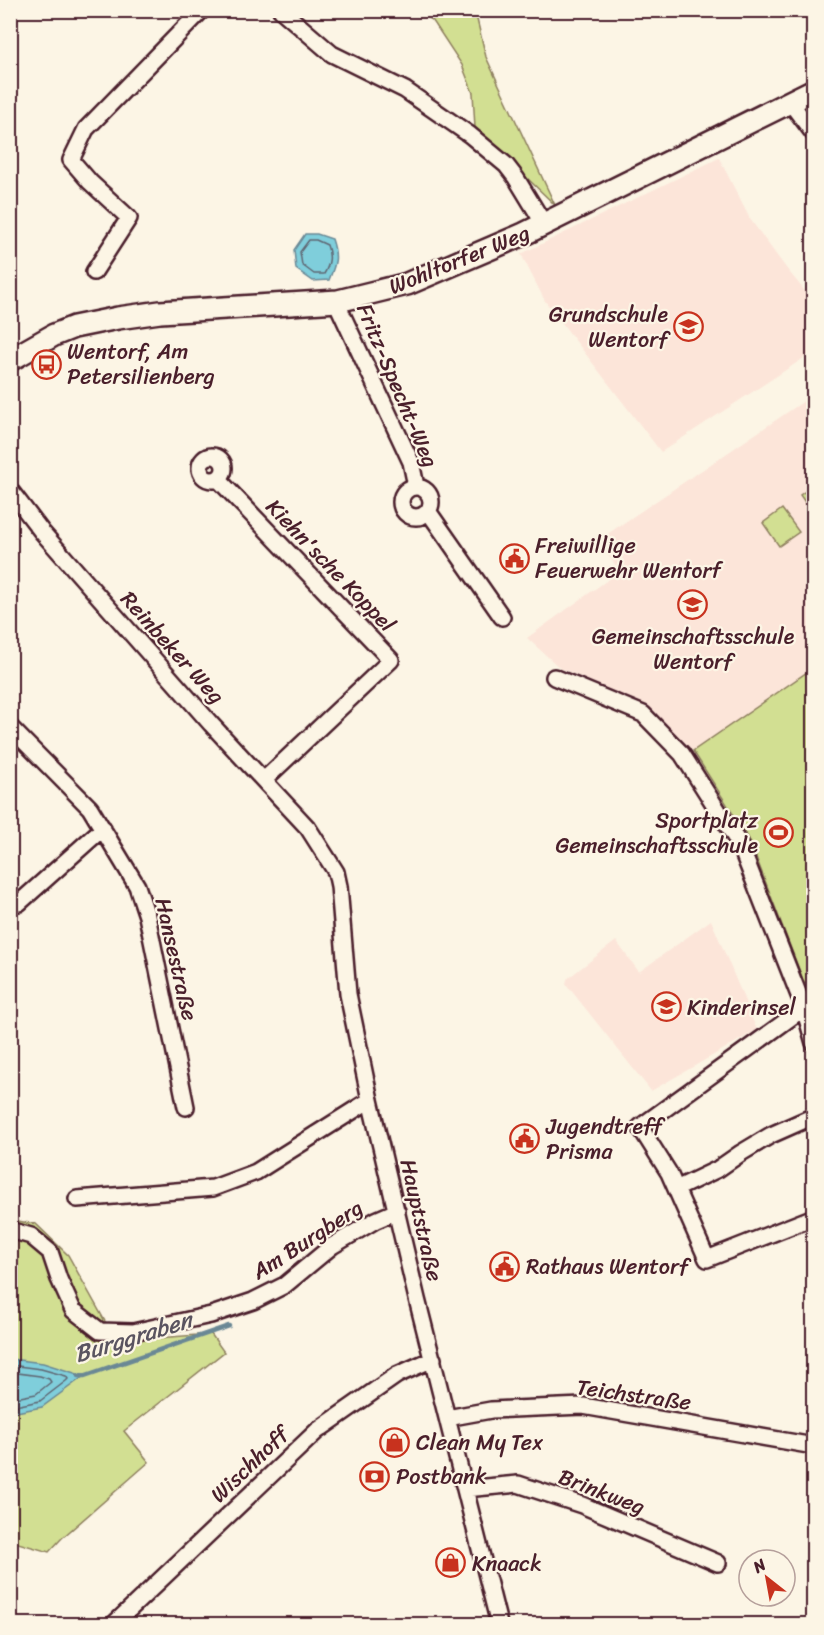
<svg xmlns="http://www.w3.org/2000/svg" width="824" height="1635" viewBox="0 0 824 1635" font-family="Sriracha,sans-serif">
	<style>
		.built { fill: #fce5d9 }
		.green { fill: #d2df92; stroke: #8e7f5e; stroke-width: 1.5 }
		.water { fill: #7fcedb; stroke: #6a8895; stroke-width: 1.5 }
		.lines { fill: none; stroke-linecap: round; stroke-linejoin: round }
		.shore { stroke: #5f6571; stroke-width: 1.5 }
		.stream { stroke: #6a8895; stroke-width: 4.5 }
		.street-casing { stroke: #4a1f2b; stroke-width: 20 }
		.secondary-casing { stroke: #4a1f2b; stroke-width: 26 }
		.street { stroke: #fcf5e5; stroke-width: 15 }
		.secondary { stroke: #fcf5e5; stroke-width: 21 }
		.labels { text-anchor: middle; stroke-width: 4.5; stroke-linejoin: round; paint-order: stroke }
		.street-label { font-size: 22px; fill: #4a1f2b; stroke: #fcf5e5 }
		.poi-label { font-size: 22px; fill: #4a1f2b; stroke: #fcf5e5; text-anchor: start }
		.water-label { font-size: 24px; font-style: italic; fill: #5a5460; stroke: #fcf5e5 }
	</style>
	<rect width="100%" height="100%" fill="#fcf5e5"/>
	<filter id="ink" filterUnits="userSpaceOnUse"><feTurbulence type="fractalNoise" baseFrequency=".0167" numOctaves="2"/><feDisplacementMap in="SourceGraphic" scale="12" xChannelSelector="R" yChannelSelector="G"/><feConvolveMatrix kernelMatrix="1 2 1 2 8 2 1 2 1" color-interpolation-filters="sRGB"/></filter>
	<g filter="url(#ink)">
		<!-- built -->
		<path class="built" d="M 719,158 L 750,219 L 786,268 L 813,301 L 813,352 L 661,452 L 545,301 L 521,254 Z
			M 813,395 L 813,668 L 693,751 L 646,706 L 560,668 L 527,638 L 620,571 L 597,541 Z
			M 711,920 L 757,1030 L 651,1091 L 566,984 L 567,979 L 616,941 L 639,972 Z"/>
		<!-- green -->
		<path class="green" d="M 420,11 L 475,11 L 486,57 L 555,205 L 475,128 L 473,93 L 462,65 L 433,21 Z
			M 813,486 L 813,514 L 800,495 Z
			M 782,509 L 799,532 L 779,546 L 763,523 Z
			M 813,668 L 814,988 L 812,989 L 803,980 L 749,839 L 693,751 Z
			M 11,1220 L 36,1224 L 68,1255 L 116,1341 L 211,1334 L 224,1352 L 124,1431 L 149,1462 L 62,1538 L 49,1552 L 11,1541 Z"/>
		<!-- water -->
		<path class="water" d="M 305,234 L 317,234 L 332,239 C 338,257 336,263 329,280 L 313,281 L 296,269 L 294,250 Z
			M 11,1359 L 43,1363 L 84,1376 L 42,1407 L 11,1413 Z"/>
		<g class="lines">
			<!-- shore -->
			<path class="shore" d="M 309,240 L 316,240 L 327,245 C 331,256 330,264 324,274 L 314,274 L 302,265 L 300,252 Z
				M 10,1365 L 41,1369 L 66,1376 L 68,1379 L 66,1381 L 40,1401 L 10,1407
				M 10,1372 L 40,1376 L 49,1379 L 51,1382 L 36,1394 L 10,1399"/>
			<!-- stream -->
			<path class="stream" d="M 78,1376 L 84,1376 L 229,1326"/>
			<defs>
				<path id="street" d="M 281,10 L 332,54 L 405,90 L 470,135 L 506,165 L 516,178 L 544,224
					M 790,102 L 814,134
					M 94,272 L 129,218 L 90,182 L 71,160 L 86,129 L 202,10
					M 338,301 L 340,310 L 411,462 L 416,486
					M200 468a12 12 0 1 1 24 0a12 12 0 1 1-24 0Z
					M 218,479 L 391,660 L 264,780
					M401 502a15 15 0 1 1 30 0a15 15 0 1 1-30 0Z
					M 10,490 L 42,532 L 85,581 L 211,724 L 308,828 L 336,872 L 339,886 L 348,994 L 370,1100 L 417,1299 L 499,1624
					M 428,511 L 502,617
					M 554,677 L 643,714 L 682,754 L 740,845 L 804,1008 L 814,1043
					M 10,727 L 90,808 L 137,886 L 147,916 L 186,1107
					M 19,903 L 103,828
					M 814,1003 L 804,1008 L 640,1127 L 669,1173 L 707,1259 L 814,1217
					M 676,1189 L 718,1169 L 741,1153 L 771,1135 L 814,1116
					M 77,1199 L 213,1188 L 256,1172 L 370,1100
					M 10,1230 L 31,1236 L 50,1252 L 59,1279 L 73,1310 L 100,1331 L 133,1332 L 211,1315 L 253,1301 L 285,1285 L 332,1246 L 376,1220 L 397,1211
					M 447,1418 L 491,1410 L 583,1406 L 814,1446
					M 465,1489 L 518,1484 L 582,1505 L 718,1563
					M 114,1624 L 317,1431 L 397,1375 L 433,1359"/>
				<path id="secondary" d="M 10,360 L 54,335 L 74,327 L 118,318 L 160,312 L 338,301 L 407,284 L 524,234 L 814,90"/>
			</defs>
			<!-- street casing -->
			<use href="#street" class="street-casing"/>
			<!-- secondary casing -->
			<use href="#secondary" class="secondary-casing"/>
			<!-- street -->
			<use href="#street" class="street"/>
			<!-- secondary -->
			<use href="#secondary" class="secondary"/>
		</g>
	</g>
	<!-- icons -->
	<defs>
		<symbol id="school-ring" viewBox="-11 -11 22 22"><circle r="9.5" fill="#fcf5e5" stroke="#c8321e" stroke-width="1.5"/><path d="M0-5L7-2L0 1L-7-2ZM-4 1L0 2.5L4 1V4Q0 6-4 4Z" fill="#c8321e"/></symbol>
		<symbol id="bus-ring" viewBox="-11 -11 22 22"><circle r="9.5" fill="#fcf5e5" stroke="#c8321e" stroke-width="1.5"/><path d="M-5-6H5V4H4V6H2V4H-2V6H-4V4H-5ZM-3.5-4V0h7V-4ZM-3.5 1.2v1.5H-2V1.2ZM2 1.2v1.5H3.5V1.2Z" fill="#c8321e"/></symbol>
		<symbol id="civic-ring" viewBox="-11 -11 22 22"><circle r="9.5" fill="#fcf5e5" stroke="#c8321e" stroke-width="1.5"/><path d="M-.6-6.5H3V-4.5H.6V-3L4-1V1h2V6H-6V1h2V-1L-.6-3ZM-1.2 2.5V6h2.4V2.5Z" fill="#c8321e"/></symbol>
		<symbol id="stadium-ring" viewBox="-11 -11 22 22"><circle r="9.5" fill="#fcf5e5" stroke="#c8321e" stroke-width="1.5"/><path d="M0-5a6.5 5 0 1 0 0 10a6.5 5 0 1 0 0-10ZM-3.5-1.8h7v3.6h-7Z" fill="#c8321e"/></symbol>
		<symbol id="shop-ring" viewBox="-11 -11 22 22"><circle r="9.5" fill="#fcf5e5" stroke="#c8321e" stroke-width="1.5"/><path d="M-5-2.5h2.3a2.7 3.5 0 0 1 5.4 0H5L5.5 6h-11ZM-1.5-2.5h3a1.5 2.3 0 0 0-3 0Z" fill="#c8321e"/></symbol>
		<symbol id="bank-ring" viewBox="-11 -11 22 22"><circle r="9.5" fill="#fcf5e5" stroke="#c8321e" stroke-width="1.5"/><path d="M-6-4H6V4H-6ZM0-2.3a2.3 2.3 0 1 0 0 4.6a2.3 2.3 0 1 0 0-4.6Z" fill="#c8321e"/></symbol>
	</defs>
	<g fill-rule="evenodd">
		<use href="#school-ring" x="672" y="310" width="33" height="33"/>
		<use href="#bus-ring" x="30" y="348" width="33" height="33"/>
		<use href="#civic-ring" x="498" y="542" width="33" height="33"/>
		<use href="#school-ring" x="676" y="588" width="33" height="33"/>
		<use href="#stadium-ring" x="762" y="816" width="33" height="33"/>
		<use href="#school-ring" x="650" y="990" width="33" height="33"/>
		<use href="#civic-ring" x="508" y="1122" width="33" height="33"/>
		<use href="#civic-ring" x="488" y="1250" width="33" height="33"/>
		<use href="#shop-ring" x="378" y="1426" width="33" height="33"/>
		<use href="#bank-ring" x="358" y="1460" width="33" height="33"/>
		<use href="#shop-ring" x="434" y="1546" width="33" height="33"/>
	</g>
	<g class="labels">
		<!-- street labels -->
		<g class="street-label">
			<text transform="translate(459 259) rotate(-22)" y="8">Wohltorfer Weg</text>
			<text transform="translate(398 385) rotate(67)" y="8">Fritz-Specht-Weg</text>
			<text transform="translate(331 565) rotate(46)" y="8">Kiehn'sche Koppel</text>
			<text transform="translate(173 647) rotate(48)" y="8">Reinbeker Weg</text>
			<text transform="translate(177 959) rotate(77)" y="8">Hansestraße</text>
			<text transform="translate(422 1220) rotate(77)" y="8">Hauptstraße</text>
			<text transform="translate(307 1239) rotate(-33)" y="8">Am Burgberg</text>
			<text transform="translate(634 1394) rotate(8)" y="8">Teichstraße</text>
			<text transform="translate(249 1464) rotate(-44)" y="8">Wischhoff</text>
			<text transform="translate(602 1491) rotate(21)" y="8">Brinkweg</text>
		</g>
		<!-- poi labels -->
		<g class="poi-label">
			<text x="668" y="322" text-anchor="end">Grundschule<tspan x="668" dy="25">Wentorf</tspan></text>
			<text x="67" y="359">Wentorf, Am<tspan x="67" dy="25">Petersilienberg</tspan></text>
			<text x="535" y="553">Freiwillige<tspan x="535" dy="25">Feuerwehr Wentorf</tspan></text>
			<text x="693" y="644" text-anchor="middle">Gemeinschaftsschule<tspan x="693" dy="25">Wentorf</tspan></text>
			<text x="758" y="828" text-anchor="end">Sportplatz<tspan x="758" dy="25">Gemeinschaftsschule</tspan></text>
			<text x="687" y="1015">Kinderinsel</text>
			<text x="546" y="1134">Jugendtreff<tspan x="546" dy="25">Prisma</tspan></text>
			<text x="526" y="1274">Rathaus Wentorf</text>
			<text x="416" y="1450">Clean My Tex</text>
			<text x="396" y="1484">Postbank</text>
			<text x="472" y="1571">Knaack</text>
		</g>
		<!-- water labels -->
		<g class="water-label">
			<text transform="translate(133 1337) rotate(-17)" y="8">Burggraben</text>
		</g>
	</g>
	<!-- margin -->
	<rect width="824" height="1635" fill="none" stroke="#fcf5e5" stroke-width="36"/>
	<rect x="18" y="18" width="788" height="1599" fill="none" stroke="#4a1f2b" stroke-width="2" filter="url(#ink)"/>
	<!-- north arrow -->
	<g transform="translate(767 1578) rotate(329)"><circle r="28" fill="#fcf5e5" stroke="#b59f9b" stroke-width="1.5"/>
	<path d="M0-4.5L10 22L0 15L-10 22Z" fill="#c8321e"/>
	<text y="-9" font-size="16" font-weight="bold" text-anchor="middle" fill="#4a1f2b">N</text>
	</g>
</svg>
